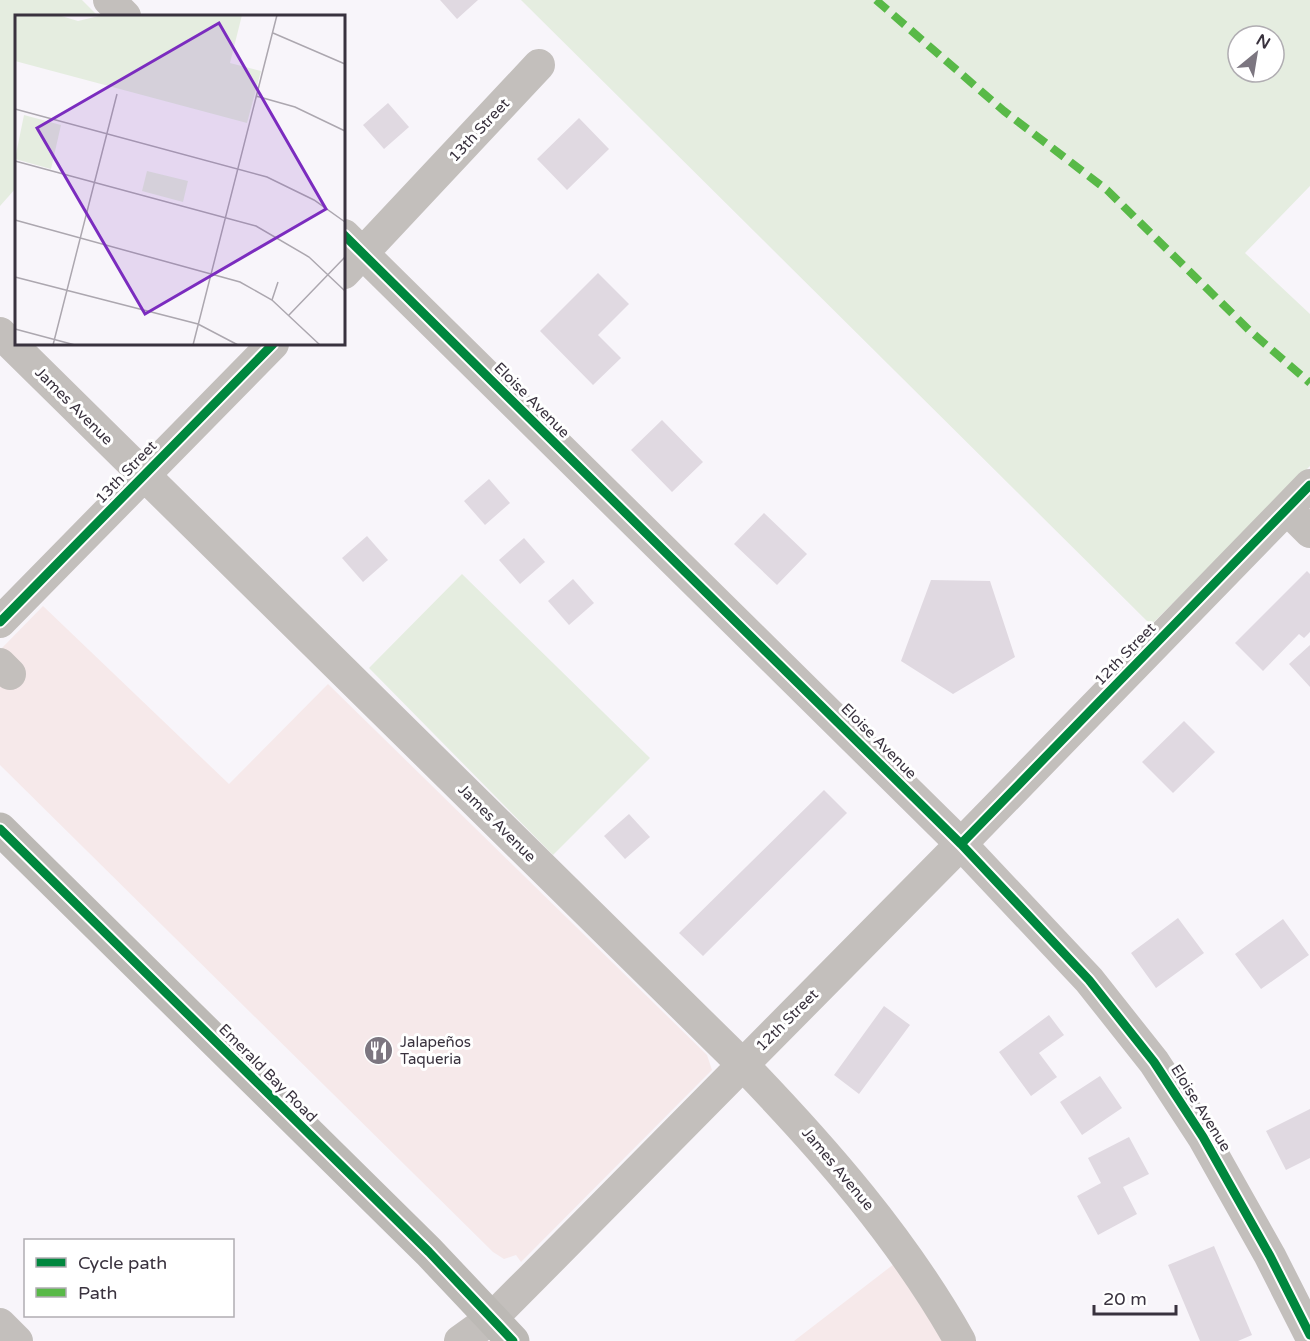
<svg xmlns="http://www.w3.org/2000/svg" width="1310" height="1341" viewBox="0 0 1310 1341" font-family="'Varela Round',sans-serif">
	<style>
		.commercial { fill: #f6e9ea }
		.green { fill: #e5ede0; fill-rule: evenodd }
		.building { fill: #e0d9e1 }
		.lines { fill: none; stroke-linecap: round; stroke-linejoin: round }
		.minor { stroke: #c3bfbc; stroke-width: 32 }
		.major { stroke: #bcb9b5; stroke-width: 33 }
		.quiet { stroke: #58b947; stroke-width: 8; stroke-dasharray: 15 8; stroke-linecap: butt }
		.cycleway-casing { stroke: #fff; stroke-width: 13 }
		.cycleway { stroke: #00873e; stroke-width: 9 }
		.labels { text-anchor: middle; stroke-width: 6; stroke-linejoin: round; paint-order: stroke }
		.street-label { font-size: 15px; fill: #39323e; stroke: #fff }
		.poi-label { font-size: 15px; fill: #39323e; stroke: #fff; text-anchor: start }
		.inset-road { fill: none; stroke: #aca7af; stroke-width: 1.5 }
		.view { fill: #7b2cbf; fill-opacity: 0.15; stroke: #7b2cbf; stroke-width: 3 }
		.inset-edge { fill: none; stroke: #39323e; stroke-width: 3 }
	</style>
	<rect width="100%" height="100%" fill="#f8f5fa"/>
	<!-- commercial -->
	<path class="commercial" d="M 43,606 L 229,784 L 328,684 L 707,1055 L 712,1070 L 521,1262 L 516,1255 L 504,1259 L 493,1252 L 0,765 L 0,650 Z
		M 894,1264 L 943,1341 L 794,1341 Z"/>
	<!-- green -->
	<path class="green" d="M 0,0 L 82,0 L 98,16 L 16,16 L 16,188 L 0,206 Z
		M 521,0 L 1310,0 L 1310,186 L 1245,253 L 1310,314 L 1310,466 L 1151,625 ZM 1238,36 L 1274,36 L 1274,72 L 1238,72 Z
		M 462,574 L 650,758 L 553,855 L 369,668 Z"/>
	<!-- building -->
	<path class="building" d="M 440,0 L 478,0 L 457,19 Z
		M 388,103 L 409,127 L 384,149 L 363,125 Z
		M 579,118 L 609,149 L 567,190 L 537,159 Z
		M 598,273 L 629,304 L 598,335 L 621,358 L 593,385 L 540,331 Z
		M 662,420 L 703,462 L 672,492 L 631,450 Z
		M 489,479 L 510,503 L 485,525 L 464,501 Z
		M 764,513 L 807,554 L 777,585 L 734,544 Z
		M 367,536 L 388,560 L 363,582 L 342,558 Z
		M 524,538 L 545,562 L 520,584 L 499,560 Z
		M 1307,571 L 1310,574 L 1310,632 L 1304,638 L 1299,634 L 1263,671 L 1235,643 Z
		M 573,579 L 594,603 L 569,625 L 548,601 Z
		M 931,580 L 990,581 L 1015,657 L 953,694 L 901,661 Z
		M 1310,645 L 1310,687 L 1289,664 Z
		M 1184,721 L 1215,752 L 1173,793 L 1142,762 Z
		M 824,790 L 847,813 L 703,956 L 679,933 Z
		M 629,814 L 650,837 L 625,859 L 604,836 Z
		M 1178,918 L 1204,953 L 1156,988 L 1131,953 Z
		M 1283,919 L 1309,955 L 1261,989 L 1235,954 Z
		M 884,1006 L 910,1025 L 859,1094 L 834,1075 Z
		M 1049,1015 L 1064,1035 L 1039,1053 L 1057,1077 L 1031,1096 L 999,1052 Z
		M 1100,1076 L 1122,1108 L 1082,1135 L 1060,1102 Z
		M 1310,1109 L 1310,1158 L 1286,1170 L 1266,1131 Z
		M 1129,1137 L 1149,1174 L 1123,1187 L 1137,1214 L 1098,1235 L 1077,1196 L 1101,1183 L 1088,1158 Z
		M 1214,1246 L 1252,1335 L 1238,1341 L 1200,1341 L 1168,1265 Z"/>
	<g class="lines">
		<!-- minor -->
		<path class="minor" d="M 109,0 L 125,16
			M 344,235 L 961,844 L 1089,980 L 1154,1062 L 1203,1137 L 1270,1256 L 1310,1335
			M 344,273 L 539,65
			M 0,333 L 743,1065 C 825,1150 902,1238 960,1341
			M 1287,509 L 1310,532
			M 0,622 L 273,344
			M 0,664 L 10,674
			M 0,1324 L 17,1341
			M 460,1341 L 492,1318 L 532,1278 L 961,844 L 1310,485"/>
		<!-- major -->
		<path class="major" d="M 0,829 L 429,1252 L 513,1341"/>
		<!-- quiet -->
		<path class="quiet" d="M 876,0 L 1004,111 L 1107,190 L 1249,330 L 1310,383"/>
		<defs>
			<path id="cycleway" d="M 344,235 L 961,844 L 1089,980 L 1154,1062 L 1203,1137 L 1270,1256 L 1310,1335
				M 0,622 L 273,344
				M 0,829 L 429,1252 L 513,1341
				M 961,844 L 1310,485"/>
		</defs>
		<!-- cycleway casing -->
		<use href="#cycleway" class="cycleway-casing"/>
		<!-- cycleway -->
		<use href="#cycleway" class="cycleway"/>
	</g>
	<!-- icons -->
	<defs>
		<symbol id="restaurant-disc" viewBox="-11 -11 22 22"><circle r="9.5" fill="#7c7680" stroke="#fff"/><path d="M-5-6h1v4h1v-4h1v4h1v-4h1v5L-1.5 .5V6h-2V.5L-5-1ZM5-6V6H3V1.5H1.5Q1.5-4 5-6Z" fill="#fff"/></symbol>
	</defs>
	<g fill-rule="evenodd">
		<use href="#restaurant-disc" x="362" y="1034" width="33" height="33"/>
	</g>
	<g class="labels">
		<!-- street labels -->
		<g class="street-label">
			<text transform="translate(479 130) rotate(-47)" y="5">13th Street</text>
			<text transform="translate(532 400) rotate(45)" y="5">Eloise Avenue</text>
			<text transform="translate(74 406) rotate(45)" y="5">James Avenue</text>
			<text transform="translate(126 472) rotate(-46)" y="5">13th Street</text>
			<text transform="translate(1125 654) rotate(-46)" y="5">12th Street</text>
			<text transform="translate(879 741) rotate(45)" y="5">Eloise Avenue</text>
			<text transform="translate(497 823) rotate(45)" y="5">James Avenue</text>
			<text transform="translate(787 1020) rotate(-45)" y="5">12th Street</text>
			<text transform="translate(268 1073) rotate(45)" y="5">Emerald Bay Road</text>
			<text transform="translate(1201 1108) rotate(58)" y="5">Eloise Avenue</text>
			<text transform="translate(838 1169) rotate(50)" y="5">James Avenue</text>
		</g>
		<!-- poi labels -->
		<g class="poi-label">
			<text x="400" y="1047">Jalapeños<tspan x="400" dy="17">Taqueria</tspan></text>
		</g>
	</g>
	<!-- overview -->
	<g transform="translate(15 15)">
		<rect width="330" height="330" fill="#f8f5fa"/>
		<path d="M 0,0 L 43,0 L 63,6 L 88,0 L 227,0 L 215,48 L 246,56 L 232,108 L 0,46 ZM 9,100 L 46,110 L 36,154 L 0,144 ZM 132,156 L 173,166 L 168,187 L 127,176 Z" fill="#e5ede0"/>
		<path class="inset-road" d="M 258,18 L 330,49M 241,81 L 280,92 L 330,116M 0,94 L 252,162 L 299,185 L 330,207M 0,146 L 241,211 L 294,242 L 330,276M 0,205 L 225,267 L 257,285 L 305,330M 0,262 L 183,309 L 223,330M 257,285 L 263,267M 274,300 L 330,242M 0,314 L 60,330M 38,330 L 102,79M 178,330 L 262,0"/>
		<path class="view" d="M 204,8 L 311,194 L 130,299 L 22,113 Z"/>
		<rect width="330" height="330" class="inset-edge"/>
	</g>
	<!-- legend -->
	<rect x="24" y="1239" width="210" height="78" fill="#ffffff" stroke="#b0adb2" stroke-width="1.5"/>
	<rect x="36" y="1258" width="30" height="9" fill="#00873e" stroke="#b0adb2" stroke-width="1.5"/>
	<text x="78" y="1269" font-size="18" fill="#39323e">Cycle path</text>
	<rect x="36" y="1288" width="30" height="9" fill="#58b947" stroke="#b0adb2" stroke-width="1.5"/>
	<text x="78" y="1299" font-size="18" fill="#39323e">Path</text>
	<!-- north arrow -->
	<g transform="translate(1256 54) rotate(30)"><circle r="28" fill="#ffffff" stroke="#b0adb2" stroke-width="1.5"/>
	<path d="M0-4.5L10 22L0 15L-10 22Z" fill="#7c7680"/>
	<text y="-9" font-size="16" font-weight="bold" text-anchor="middle" fill="#39323e">N</text>
	</g>
	<!-- scale -->
	<path d="M1094 1305v9h82v-9" fill="none" stroke="#39323e" stroke-width="3"/>
	<text x="1103" y="1305" font-size="18" fill="#39323e" stroke="#ffffff" stroke-width="4.5" paint-order="stroke">20 m</text>
</svg>
